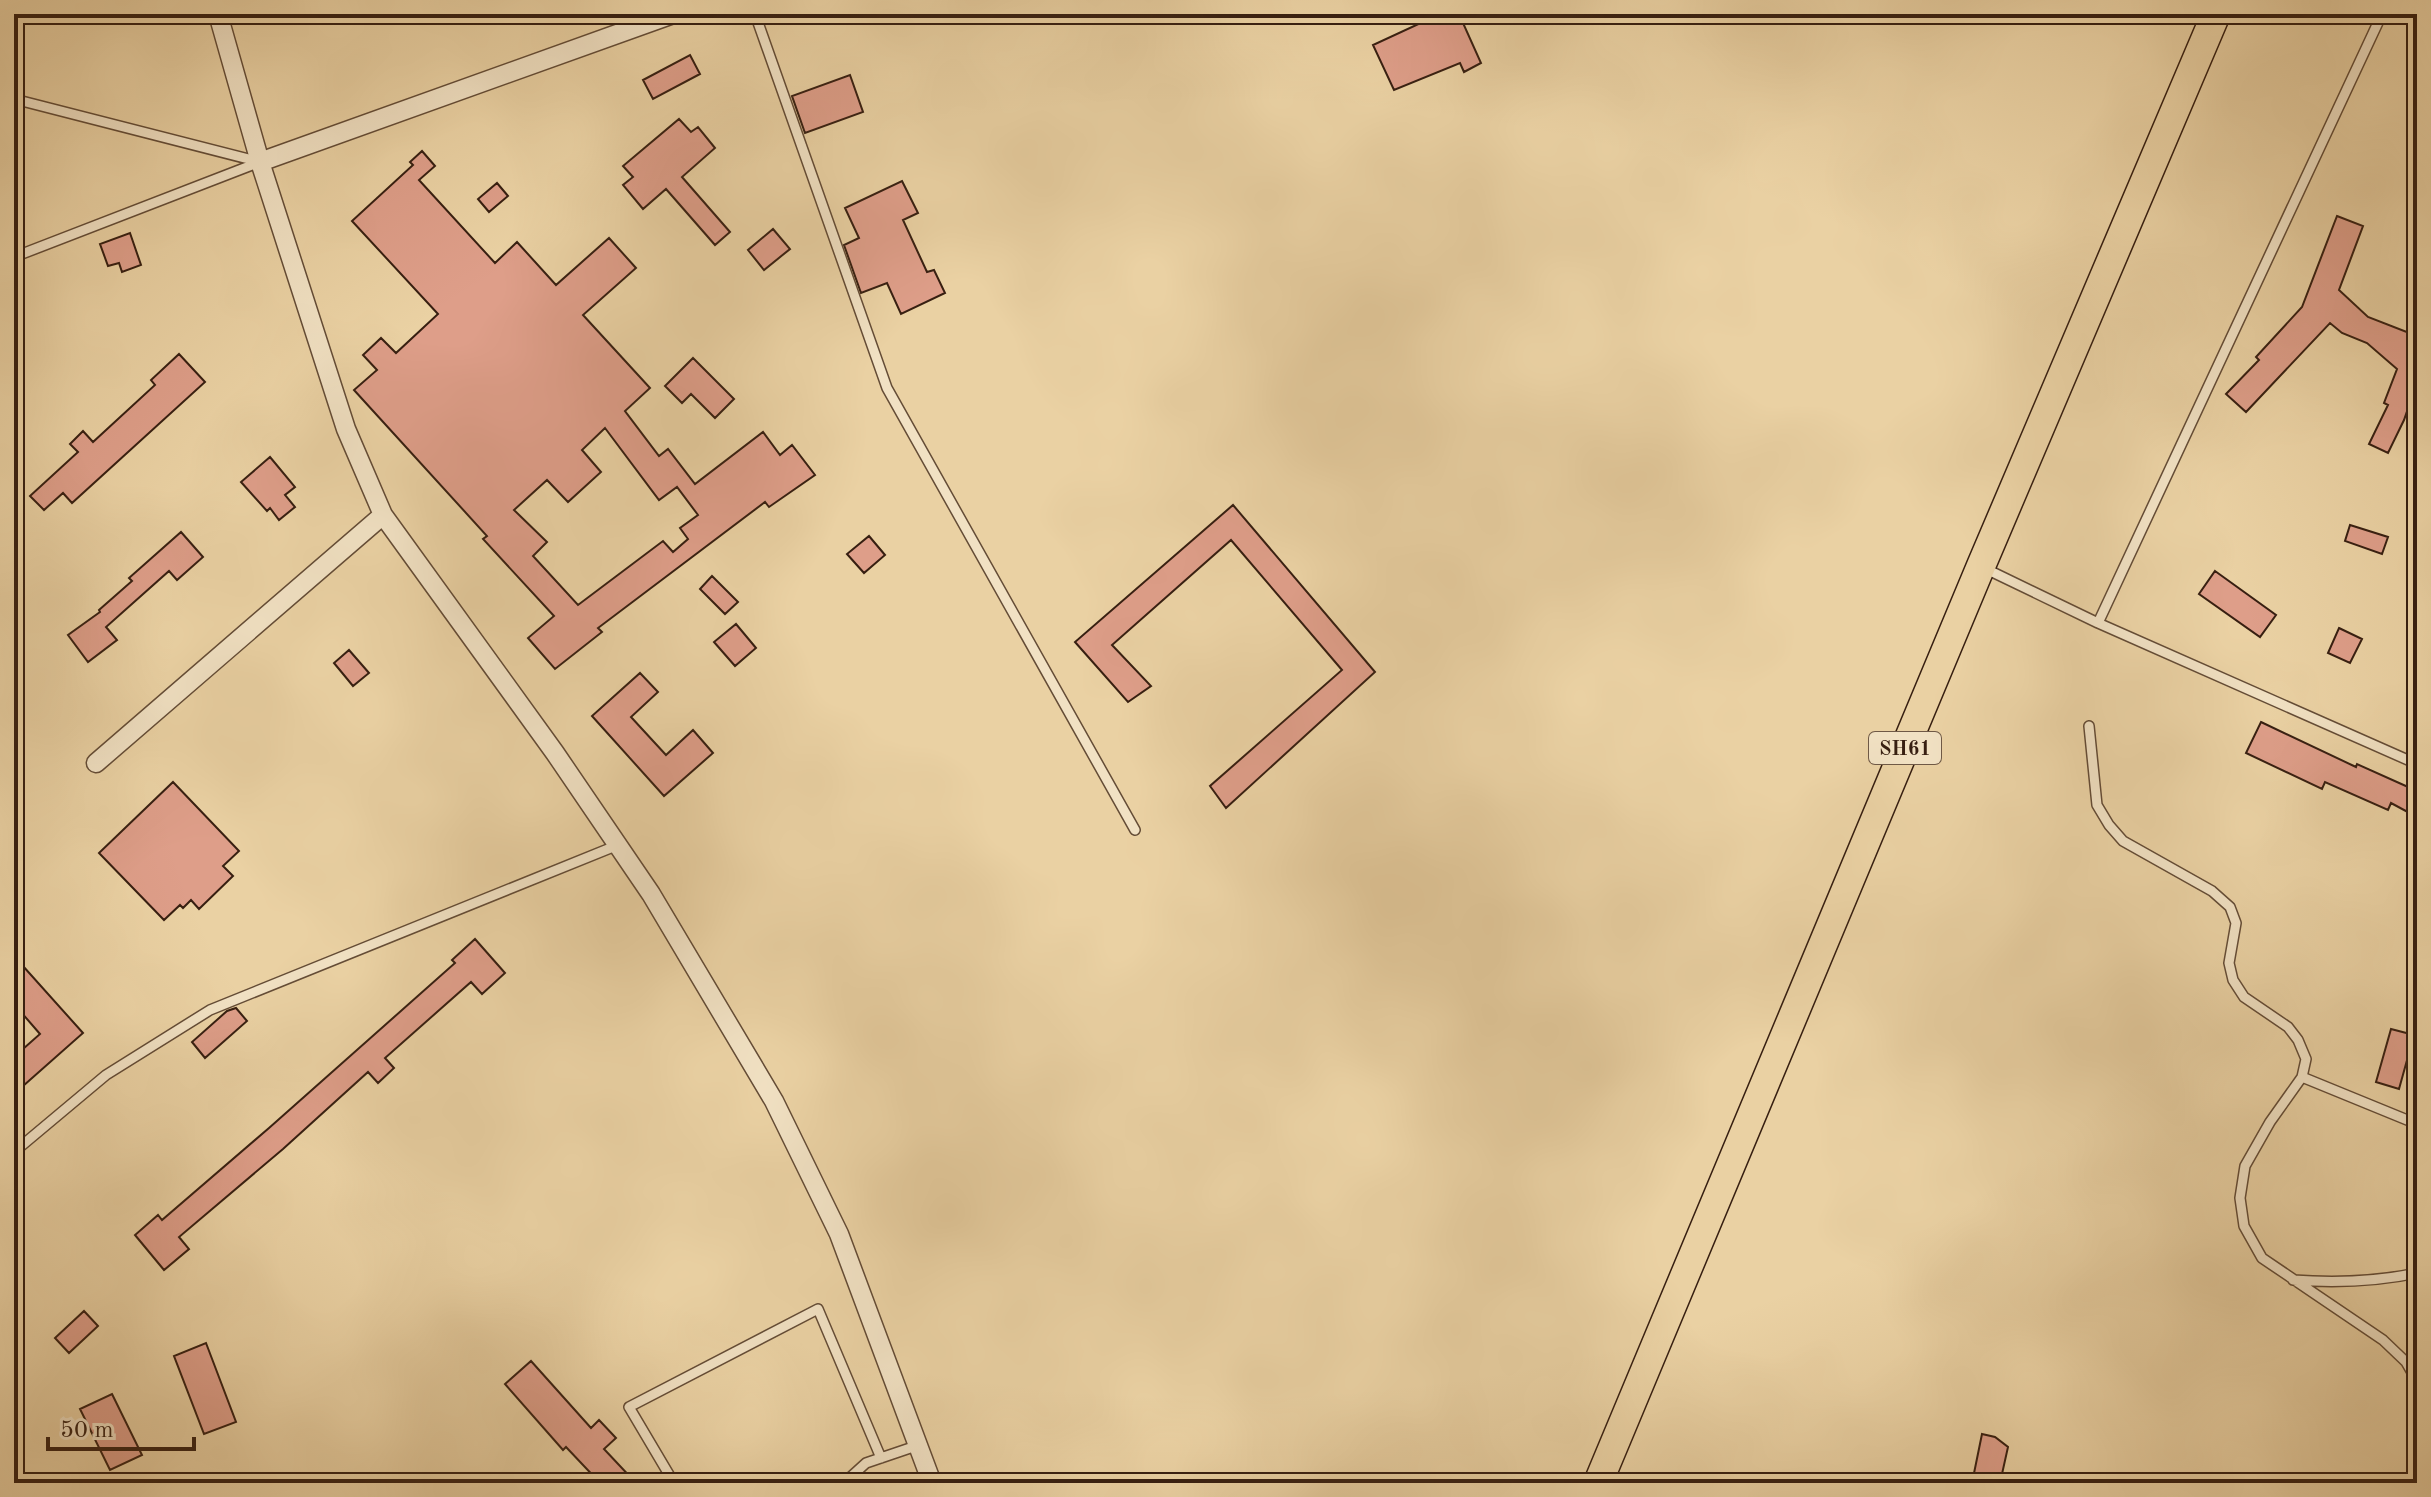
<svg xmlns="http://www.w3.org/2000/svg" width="2431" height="1497" viewBox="0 0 2431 1497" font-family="'Old Standard TT',serif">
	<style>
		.building { fill: #de9e89; stroke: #371f11; stroke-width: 2; fill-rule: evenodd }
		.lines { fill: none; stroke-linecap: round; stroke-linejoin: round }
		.service-casing { stroke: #644c36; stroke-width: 12 }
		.minor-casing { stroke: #644c36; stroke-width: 21 }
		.primary-casing { stroke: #371f11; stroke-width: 31 }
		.service { stroke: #f1e1c3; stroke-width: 9 }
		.minor { stroke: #f1e1c3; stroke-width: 18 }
		.primary { stroke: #ead1a3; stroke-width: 28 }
		.labels { text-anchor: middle; stroke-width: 7; stroke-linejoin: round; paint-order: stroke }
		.shield { fill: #f1e1c3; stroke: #6f5946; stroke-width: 2 }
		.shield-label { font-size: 20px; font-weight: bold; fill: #371f11 }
	</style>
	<rect width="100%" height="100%" fill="#ead1a3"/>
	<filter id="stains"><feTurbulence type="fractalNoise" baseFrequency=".0025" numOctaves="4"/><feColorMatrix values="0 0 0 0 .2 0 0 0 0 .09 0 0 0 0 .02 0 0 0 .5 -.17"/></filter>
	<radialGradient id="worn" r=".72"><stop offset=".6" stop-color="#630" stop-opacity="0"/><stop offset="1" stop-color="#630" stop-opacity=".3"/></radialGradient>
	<!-- building -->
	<path class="building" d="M 1440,14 L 1459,14 L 1481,63 L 1464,72 L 1460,63 L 1394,90 L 1373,45 Z
		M 690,55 L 700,74 L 653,99 L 643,80 Z
		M 850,75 L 863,112 L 805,133 L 792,96 Z
		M 679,119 L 691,132 L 698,127 L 715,148 L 682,177 L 730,232 L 715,245 L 666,189 L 643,209 L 623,185 L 633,177 L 623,166 Z
		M 422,151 L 435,166 L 419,180 L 495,263 L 517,242 L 556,285 L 609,238 L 636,268 L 583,315 L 650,388 L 625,411 L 659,456 L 668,449 L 695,484 L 763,432 L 780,455 L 792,445 L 815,475 L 769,507 L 765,502 L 598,628 L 602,632 L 555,669 L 528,638 L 554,616 L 483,539 L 487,536 L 354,390 L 377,370 L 363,355 L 381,338 L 396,353 L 438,314 L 352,221 L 413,165 L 410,162 ZM 605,428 L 659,500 L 677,487 L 698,515 L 680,528 L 688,539 L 673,552 L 663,541 L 578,605 L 533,556 L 547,542 L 514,510 L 547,480 L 568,502 L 601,472 L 582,450 Z
		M 902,181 L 918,213 L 903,220 L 927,272 L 934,270 L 945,293 L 901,314 L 887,283 L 861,293 L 844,245 L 859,238 L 845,208 Z
		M 497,183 L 508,196 L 489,212 L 478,199 Z
		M 2337,216 L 2363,226 L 2339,290 L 2368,317 L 2417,336 L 2417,382 L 2404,420 L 2388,453 L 2369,444 L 2388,405 L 2384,403 L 2397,369 L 2367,343 L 2342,333 L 2330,323 L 2246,412 L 2226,394 L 2259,360 L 2256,357 L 2302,307 Z
		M 773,229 L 790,249 L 764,270 L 748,250 Z
		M 130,233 L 141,265 L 122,272 L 119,263 L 108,266 L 100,244 Z
		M 179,354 L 205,382 L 72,503 L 63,493 L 44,510 L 30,496 L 78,452 L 70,444 L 83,431 L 93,442 L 155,385 L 151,380 Z
		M 693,358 L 734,399 L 715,418 L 691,394 L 682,403 L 665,386 Z
		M 270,457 L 295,487 L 285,495 L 295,507 L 279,520 L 270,508 L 267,511 L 241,482 Z
		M 1233,505 L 1375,672 L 1226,808 L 1210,786 L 1342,670 L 1231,540 L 1112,645 L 1151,686 L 1128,702 L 1075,642 Z
		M 2350,525 L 2388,537 L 2382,554 L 2345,541 Z
		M 181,532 L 203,557 L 177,580 L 169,571 L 106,627 L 117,640 L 88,662 L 68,635 L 100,612 L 99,610 L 132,581 L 129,578 Z
		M 869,536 L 885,555 L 864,573 L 847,554 Z
		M 2215,571 L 2276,615 L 2260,637 L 2199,594 Z
		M 712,576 L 738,602 L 725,614 L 700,589 Z
		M 736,624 L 756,648 L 735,666 L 714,642 Z
		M 2339,628 L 2362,639 L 2350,663 L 2328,653 Z
		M 349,650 L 369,673 L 353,686 L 334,663 Z
		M 640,673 L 658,692 L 631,717 L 666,755 L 693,730 L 713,753 L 664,796 L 592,716 Z
		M 2261,722 L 2356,767 L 2357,764 L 2417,791 L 2417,817 L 2391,803 L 2388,810 L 2325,782 L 2322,789 L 2246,753 Z
		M 173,782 L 239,851 L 223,866 L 233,876 L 199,909 L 191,900 L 183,908 L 180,905 L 164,920 L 99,853 Z
		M 475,939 L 505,973 L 482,994 L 471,982 L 385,1058 L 394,1068 L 378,1083 L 368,1072 L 283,1149 L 179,1237 L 189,1249 L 164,1270 L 135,1235 L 158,1215 L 162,1220 L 269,1128 L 455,963 L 452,960 Z
		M 14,956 L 83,1033 L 14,1094 L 14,1057 L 40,1034 L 14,1004 Z
		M 236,1008 L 247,1021 L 205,1058 L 192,1042 L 227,1011 Z
		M 2391,1029 L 2414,1035 L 2399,1089 L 2376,1082 Z
		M 84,1311 L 98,1326 L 69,1353 L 55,1338 Z
		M 206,1343 L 236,1422 L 204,1434 L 174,1356 Z
		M 531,1361 L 591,1428 L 599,1420 L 616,1438 L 604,1449 L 636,1483 L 600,1483 L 566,1447 L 563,1450 L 505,1384 Z
		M 112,1394 L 142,1455 L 110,1470 L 80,1409 Z
		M 1982,1434 L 1995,1437 L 2008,1447 L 2000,1483 L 1972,1483 Z"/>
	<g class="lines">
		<defs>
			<path id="service" d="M 755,14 L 887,388 L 1135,830
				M 14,99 L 260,162
				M 14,257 L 260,162
				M 1984,568 L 2098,623 L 2417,764
				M 2098,623 L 2382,14
				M 2089,726 L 2097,805 L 2109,825 L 2123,841 L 2212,891 L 2230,907 L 2236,923 L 2229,963 L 2233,980 L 2244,997 L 2288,1027 L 2298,1040 L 2306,1059 L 2302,1077 L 2270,1122 L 2245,1166 L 2240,1198 L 2244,1226 L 2262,1258 L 2383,1340 L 2406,1362 L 2417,1381
				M 2302,1077 L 2417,1124
				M 14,1152 L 106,1075 L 210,1010 L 618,845
				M 2293,1280 C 2336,1283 2375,1282 2417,1273
				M 674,1483 L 629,1407 L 818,1309 L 881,1458
				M 844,1483 L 866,1463 L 919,1445"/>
			<path id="minor" d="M 218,14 L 260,162
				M 673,14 L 260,162 L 346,429 L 383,515 L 555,753 L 651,894 L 774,1101 L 839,1234 L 932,1483
				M 96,763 L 383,515"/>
			<path id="primary" d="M 1598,1483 L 1981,566 L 2216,14"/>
		</defs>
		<!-- service casing -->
		<use href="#service" class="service-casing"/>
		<!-- minor casing -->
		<use href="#minor" class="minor-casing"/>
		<!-- primary casing -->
		<use href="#primary" class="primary-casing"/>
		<!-- service -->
		<use href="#service" class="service"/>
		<!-- minor -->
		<use href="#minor" class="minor"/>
		<!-- primary -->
		<use href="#primary" class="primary"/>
	</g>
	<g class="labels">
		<!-- shield labels -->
		<rect class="shield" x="1869" y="732" width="72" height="32" rx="6"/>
		<g class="shield-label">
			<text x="1905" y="755">SH61</text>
		</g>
	</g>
	<!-- margin -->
	<rect width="2431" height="1497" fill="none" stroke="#ead1a3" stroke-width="48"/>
	<rect x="16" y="16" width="2399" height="1465" fill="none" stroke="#371f11" stroke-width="4"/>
	<rect x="24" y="24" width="2383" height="1449" fill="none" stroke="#371f11" stroke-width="2"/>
	<!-- scale -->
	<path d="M48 1437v12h146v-12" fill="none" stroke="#371f11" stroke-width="4"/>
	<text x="60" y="1437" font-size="24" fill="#371f11" stroke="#f1e1c3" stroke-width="6" paint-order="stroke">50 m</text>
	<rect width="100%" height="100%" filter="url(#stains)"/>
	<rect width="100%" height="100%" fill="url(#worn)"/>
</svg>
